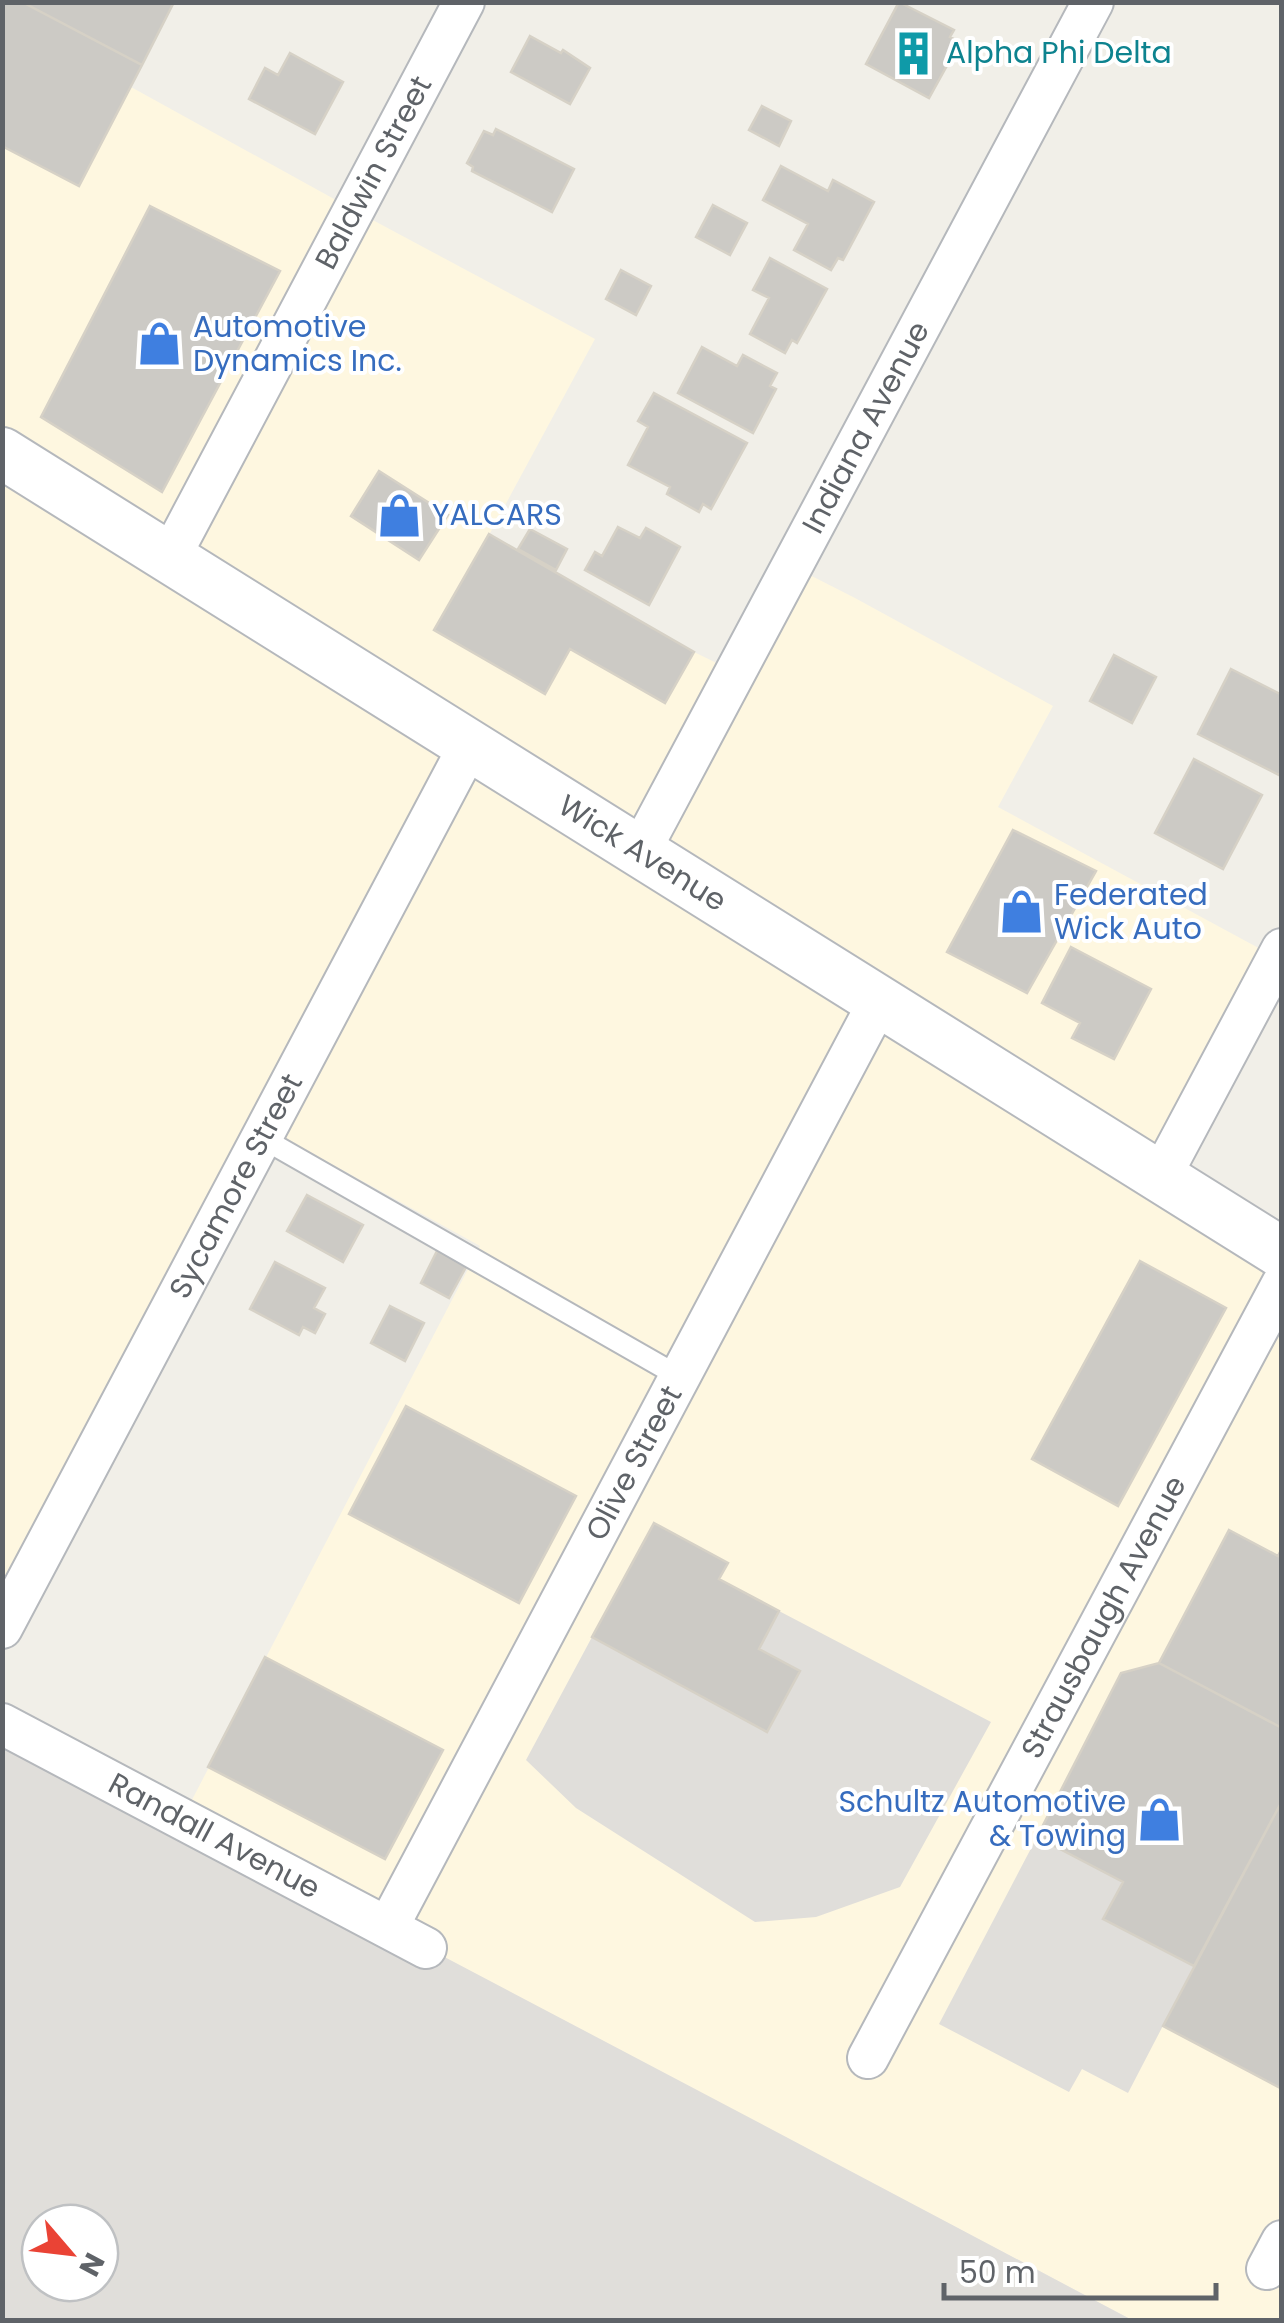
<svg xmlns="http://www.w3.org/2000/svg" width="1284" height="2323" viewBox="0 0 1284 2323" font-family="Poppins,sans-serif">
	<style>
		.commercial { fill: #fef7e0 }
		.industrial { fill: #e0deda; fill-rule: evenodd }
		.building { fill: #cccac5; stroke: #d6d1c6; stroke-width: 2.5 }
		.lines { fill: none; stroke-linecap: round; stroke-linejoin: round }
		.service-casing { stroke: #b5b8bc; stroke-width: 24 }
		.minor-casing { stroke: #b5b8bc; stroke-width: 44 }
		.tertiary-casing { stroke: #b5b8bc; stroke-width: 54 }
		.service { stroke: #fff; stroke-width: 20 }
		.minor { stroke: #fff; stroke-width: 40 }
		.tertiary { stroke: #fff; stroke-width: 50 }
		.labels { text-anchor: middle; stroke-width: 8; stroke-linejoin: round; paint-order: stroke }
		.culture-label { font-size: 30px; fill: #0d838f; stroke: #fff; text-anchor: start }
		.street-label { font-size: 30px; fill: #5f6368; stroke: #fff }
		.shop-label { font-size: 30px; fill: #366cbe; stroke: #fff; text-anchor: start }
	</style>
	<rect width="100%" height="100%" fill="#f1efe8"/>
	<!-- commercial -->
	<path class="commercial" d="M 3,3 L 174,3 L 131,87 L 354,210 L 595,339 L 489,535 L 694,652 L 735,672 L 792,566 L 855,598 L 1053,706 L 998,807 L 1277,958 L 1161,1176 L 1281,1253 L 1281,2320 L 1132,2320 L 182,1819 L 480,1246 L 268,1129 L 3,1628 Z"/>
	<!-- industrial -->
	<path class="industrial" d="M 779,1611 L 991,1722 L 900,1887 L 816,1917 L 755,1922 L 576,1808 L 526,1760 L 592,1637 L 767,1732 L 800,1671 L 759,1649 Z
		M 2,1724 L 754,2120 L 1132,2320 L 3,2320 ZM 40,2223 L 100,2223 L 100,2283 L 40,2283 Z
		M 1037,1837 L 1123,1882 L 1104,1919 L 1194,1966 L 1128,2093 L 1082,2069 L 1069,2092 L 939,2024 Z"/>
	<!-- building -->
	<path class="building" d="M 2,2 L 22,2 L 142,65 L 79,186 L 2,146 Z
		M 22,2 L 174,2 L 142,65 Z
		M 899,2 L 954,30 L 950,37 L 960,42 L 929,98 L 866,64 Z
		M 530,36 L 561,53 L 563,50 L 590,68 L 570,104 L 511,72 Z
		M 290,53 L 343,82 L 315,134 L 249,99 L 265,68 L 278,75 Z
		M 762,106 L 791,121 L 779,146 L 749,130 Z
		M 496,129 L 574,169 L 552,212 L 472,171 L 473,167 L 467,163 L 484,131 L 493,135 Z
		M 781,166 L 828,191 L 833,180 L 874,202 L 843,260 L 838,258 L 831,270 L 794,250 L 808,224 L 763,200 Z
		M 713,205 L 747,223 L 730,255 L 696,237 Z
		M 150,206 L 280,271 L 162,492 L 41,417 Z
		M 770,258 L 827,289 L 797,343 L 792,340 L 785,353 L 750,334 L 769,298 L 753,290 Z
		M 621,270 L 651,286 L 636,315 L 606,299 Z
		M 702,347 L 737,366 L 743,355 L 777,373 L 770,386 L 776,389 L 753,433 L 678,393 Z
		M 654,393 L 747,443 L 711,509 L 703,504 L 699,512 L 667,494 L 670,487 L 628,465 L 648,427 L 638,421 Z
		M 379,471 L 448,515 L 419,560 L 351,516 Z
		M 618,527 L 640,538 L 646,528 L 680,547 L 649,605 L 585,570 L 595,552 L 602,556 Z
		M 530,529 L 567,549 L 556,570 L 518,549 Z
		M 489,534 L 694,652 L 665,703 L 570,649 L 545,694 L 434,630 Z
		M 1114,655 L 1156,677 L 1132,723 L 1090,701 Z
		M 1231,669 L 1282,695 L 1282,769 L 1279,775 L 1198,734 Z
		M 1194,759 L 1262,795 L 1223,869 L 1155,833 Z
		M 1013,830 L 1096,871 L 1027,993 L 947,952 Z
		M 1071,947 L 1151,989 L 1114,1059 L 1072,1038 L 1080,1023 L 1042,1003 Z
		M 307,1195 L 363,1225 L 343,1262 L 287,1231 Z
		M 437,1251 L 466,1267 L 449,1298 L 421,1283 Z
		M 1140,1261 L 1226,1308 L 1118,1506 L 1032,1459 Z
		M 275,1262 L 325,1288 L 314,1308 L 325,1314 L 315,1333 L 303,1327 L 299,1335 L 250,1309 Z
		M 390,1306 L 424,1323 L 405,1361 L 371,1343 Z
		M 406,1406 L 576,1496 L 519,1603 L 349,1514 Z
		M 654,1523 L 728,1563 L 719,1579 L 779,1611 L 759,1649 L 800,1671 L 767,1732 L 592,1637 Z
		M 1229,1530 L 1278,1556 L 1282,1548 L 1282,1728 L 1159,1663 Z
		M 265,1657 L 443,1750 L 385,1859 L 208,1767 Z
		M 1159,1663 L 1282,1728 L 1282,1801 L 1194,1966 L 1103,1919 L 1123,1882 L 1037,1837 L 1121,1673 Z
		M 1282,1801 L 1282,2089 L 1163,2026 Z"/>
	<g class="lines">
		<defs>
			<path id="service" d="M 262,1138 L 680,1377"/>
			<g id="minor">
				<path id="s1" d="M 170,557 L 464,2"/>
				<path id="s2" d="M 640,851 L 1093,2"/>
				<path d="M 1161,1176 L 1282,949"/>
				<path id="s3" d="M 2,1628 L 470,744"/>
				<path id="s4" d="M 2,1724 L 426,1948"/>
				<path id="s5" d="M 388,1927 L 879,1001"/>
				<path id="s6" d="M 868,2058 L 1282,1284"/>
				<path d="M 1267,2269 L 1282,2241"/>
			</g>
			<g id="tertiary">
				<path id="s7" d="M 2,453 L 1282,1253"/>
			</g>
		</defs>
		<!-- service casing -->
		<use href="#service" class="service-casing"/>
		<!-- minor casing -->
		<use href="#minor" class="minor-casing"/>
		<!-- tertiary casing -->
		<use href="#tertiary" class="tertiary-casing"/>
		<!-- service -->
		<use href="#service" class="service"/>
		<!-- minor -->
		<use href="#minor" class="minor"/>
		<!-- tertiary -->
		<use href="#tertiary" class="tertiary"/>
	</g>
	<!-- icons -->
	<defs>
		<symbol id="building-bare" viewBox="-9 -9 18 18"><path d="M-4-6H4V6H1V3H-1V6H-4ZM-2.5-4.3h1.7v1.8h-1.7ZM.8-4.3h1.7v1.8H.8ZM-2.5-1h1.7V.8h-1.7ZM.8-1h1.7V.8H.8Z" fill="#0f9aa8" stroke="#fff" stroke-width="2.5" paint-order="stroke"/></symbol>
		<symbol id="shop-bare" viewBox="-9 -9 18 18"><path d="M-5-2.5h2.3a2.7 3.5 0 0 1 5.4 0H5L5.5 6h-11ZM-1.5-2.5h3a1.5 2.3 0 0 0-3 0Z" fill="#3f7fe0" stroke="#fff" stroke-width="2.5" paint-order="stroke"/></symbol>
	</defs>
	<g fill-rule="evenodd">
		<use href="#building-bare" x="882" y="22" width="63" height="63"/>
		<use href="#shop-bare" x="128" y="312" width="63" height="63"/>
		<use href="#shop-bare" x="368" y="484" width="63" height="63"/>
		<use href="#shop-bare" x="990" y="880" width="63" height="63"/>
		<use href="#shop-bare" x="1128" y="1788" width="63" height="63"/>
	</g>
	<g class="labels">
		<!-- culture labels -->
		<g class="culture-label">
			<text x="946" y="63">Alpha Phi Delta</text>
		</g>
		<!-- street labels -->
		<g class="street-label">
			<text dy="10" stroke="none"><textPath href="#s1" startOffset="435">Baldwin Street</textPath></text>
			<text dy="10" stroke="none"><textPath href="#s2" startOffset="480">Indiana Avenue</textPath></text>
			<text dy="10" stroke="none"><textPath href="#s7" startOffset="755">Wick Avenue</textPath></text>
			<text dy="10" stroke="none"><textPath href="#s3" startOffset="500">Sycamore Street</textPath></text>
			<text dy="10" stroke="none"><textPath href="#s5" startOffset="525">Olive Street</textPath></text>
			<text dy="10" stroke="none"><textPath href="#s6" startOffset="500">Strausbaugh Avenue</textPath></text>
			<text dy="10" stroke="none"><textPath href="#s4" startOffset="240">Randall Avenue</textPath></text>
		</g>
		<!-- shop labels -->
		<g class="shop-label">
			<text x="193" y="337">Automotive<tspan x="193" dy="34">Dynamics Inc.</tspan></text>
			<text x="432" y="525">YALCARS</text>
			<text x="1054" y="905">Federated<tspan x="1054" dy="34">Wick Auto</tspan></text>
			<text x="1126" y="1812" text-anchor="end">Schultz Automotive<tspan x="1126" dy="34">&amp; Towing</tspan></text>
		</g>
	</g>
	<!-- border -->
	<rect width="1284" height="2323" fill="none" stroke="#5f6368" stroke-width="10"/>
	<!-- north arrow -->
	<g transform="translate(70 2253) rotate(118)"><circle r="48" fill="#ffffff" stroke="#bfc1c3" stroke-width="2.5"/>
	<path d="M0-8L18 38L0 25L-18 38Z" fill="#ea4335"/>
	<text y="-15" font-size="28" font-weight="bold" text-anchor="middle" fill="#5f6368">N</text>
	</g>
	<!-- scale -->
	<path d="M944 2283v15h272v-15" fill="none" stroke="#5f6368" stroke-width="5"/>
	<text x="959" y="2283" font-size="30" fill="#5f6368" stroke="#ffffff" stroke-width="8" paint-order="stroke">50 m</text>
</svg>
